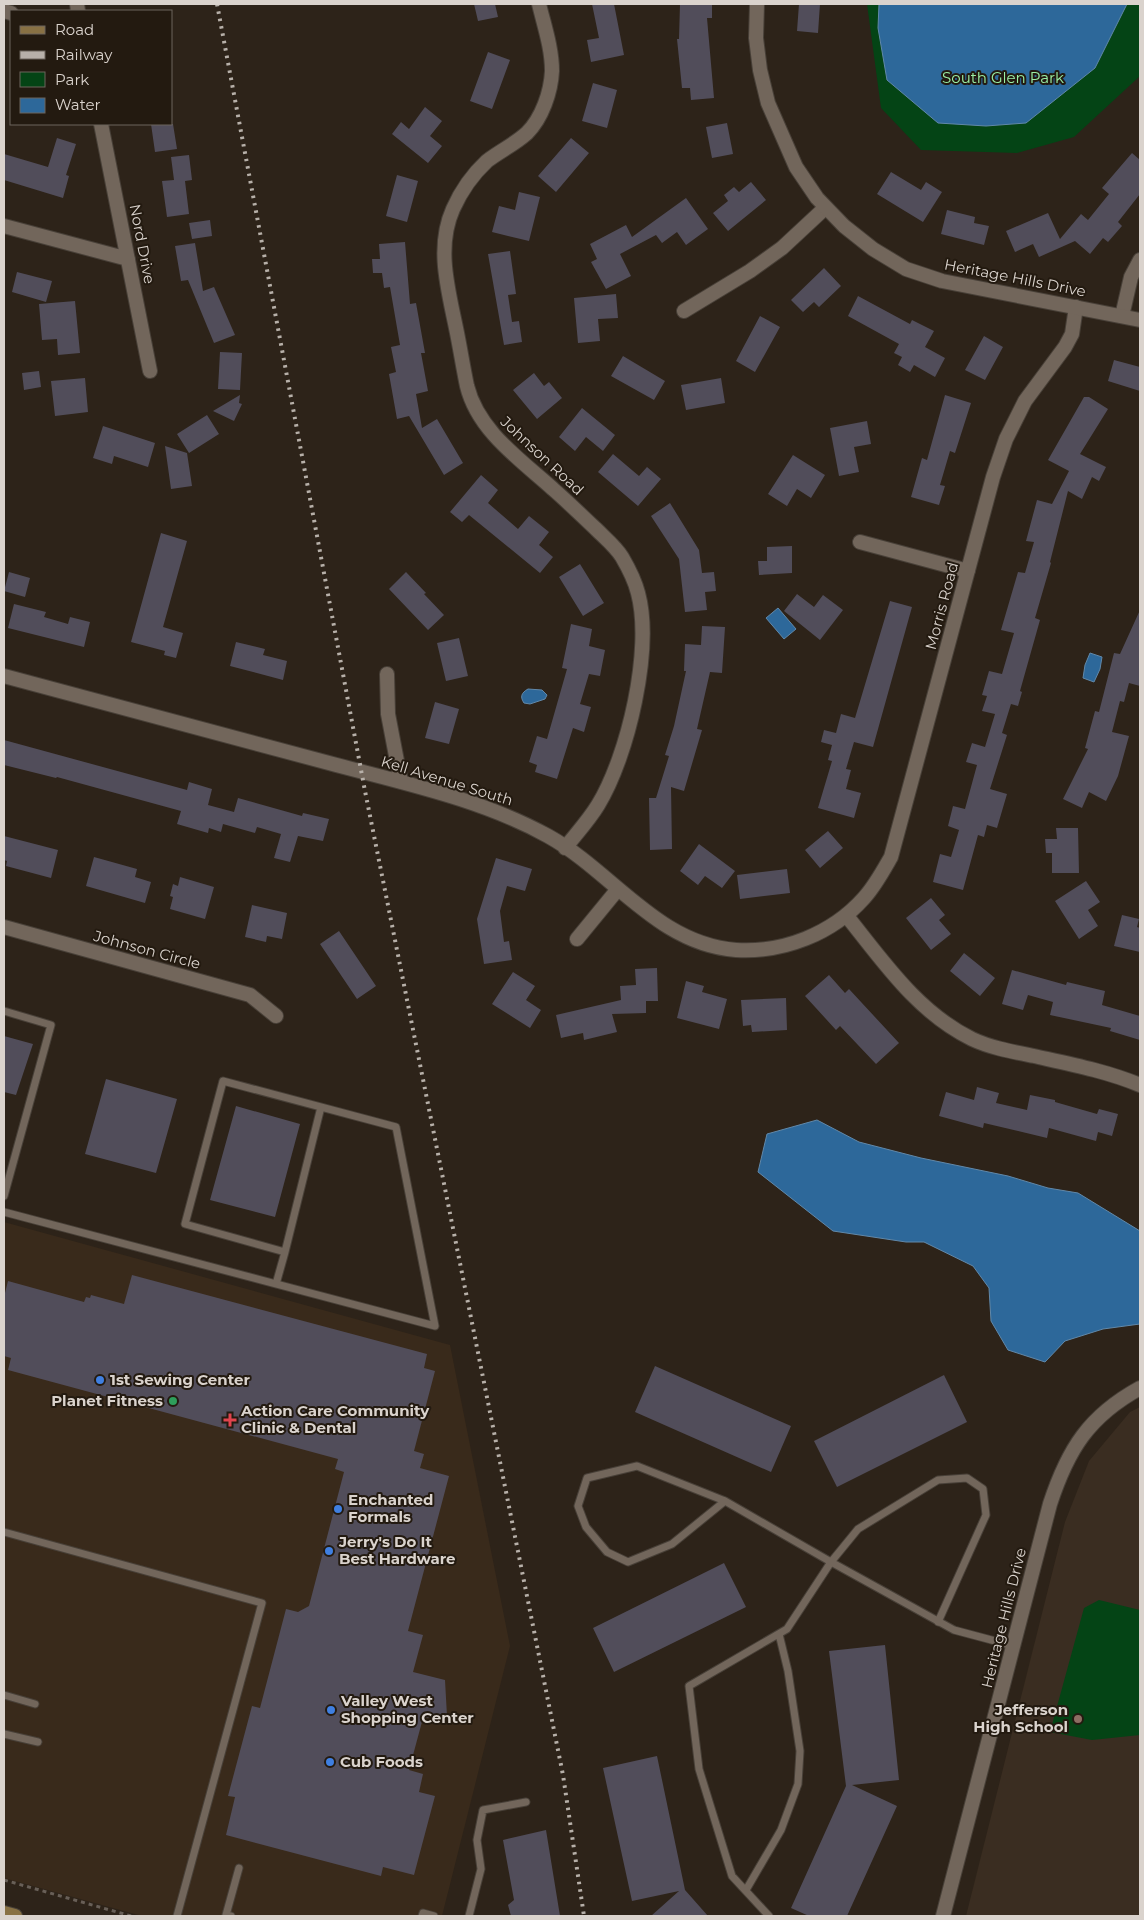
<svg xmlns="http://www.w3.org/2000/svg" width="1144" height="1920" viewBox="0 0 1144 1920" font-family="Montserrat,sans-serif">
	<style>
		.built { fill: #392a1b }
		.education { fill: #3a2d21 }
		.green { fill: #044415 }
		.water { fill: #2d689a; stroke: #6188a9 }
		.building { fill: #514d5a }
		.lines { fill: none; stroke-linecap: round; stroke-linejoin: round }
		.service-casing { stroke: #484038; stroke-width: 9 }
		.minor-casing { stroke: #484038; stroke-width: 16 }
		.tertiary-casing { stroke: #484038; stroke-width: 16 }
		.secondary-casing { stroke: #484038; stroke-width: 16 }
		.path { stroke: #685f57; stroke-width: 3; stroke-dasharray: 4 4; stroke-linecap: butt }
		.service { stroke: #72665b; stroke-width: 7 }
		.minor { stroke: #72665b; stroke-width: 14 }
		.tertiary { stroke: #72665b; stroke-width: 14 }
		.secondary { stroke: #887144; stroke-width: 14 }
		.rail { stroke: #b7b0a9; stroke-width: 4; stroke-dasharray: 2.5 5; stroke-linecap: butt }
		.shop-dot { fill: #3f7fe0; stroke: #231a10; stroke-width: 2 }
		.leisure-dot { fill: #2e9e5b; stroke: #231a10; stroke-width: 2 }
		.health-dot { fill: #e0444e; stroke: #231a10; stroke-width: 2 }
		.education-dot { fill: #8d6e63; stroke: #231a10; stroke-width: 2 }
		.labels { text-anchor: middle; stroke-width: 4; stroke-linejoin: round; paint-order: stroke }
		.park-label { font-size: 15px; fill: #9cf0a5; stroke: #231a10 }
		.street-label { font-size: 15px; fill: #dad3cd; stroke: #231a10 }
		.poi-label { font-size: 15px; font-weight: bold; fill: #dad3cd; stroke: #231a10; text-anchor: start }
	</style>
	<rect width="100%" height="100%" fill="#2d2319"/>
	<!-- built -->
	<path class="built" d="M 4,1222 L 450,1345 L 510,1646 L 442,1916 L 142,1916 L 4,1878 Z"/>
	<!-- education -->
	<path class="education" d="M 1140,1407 L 1140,1916 L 966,1916 L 1065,1522 L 1089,1461 L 1130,1412 Z"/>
	<!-- green -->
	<path class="green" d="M 867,4 L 1140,4 L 1140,76 L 1074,137 L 1017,153 L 921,150 L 881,108 Z
		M 1099,1600 L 1140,1610 L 1140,1735 L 1092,1740 L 1050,1732 L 1084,1608 Z"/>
	<!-- water -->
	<path class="water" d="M 879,4 L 1127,4 L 1095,68 L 1026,123 L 986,126 L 938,123 L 887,80 L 878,28 Z
		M 778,608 L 796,629 L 784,639 L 766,618 Z
		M 1090,653 L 1102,657 L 1100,669 L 1094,682 L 1083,678 L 1085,665 Z
		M 528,689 L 542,690 L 547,695 L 545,699 L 530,704 L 524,703 C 520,697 521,693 528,689 Z
		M 817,1120 L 859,1142 L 921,1158 L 1008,1176 L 1048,1188 L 1078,1193 L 1140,1231 L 1140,1324 L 1103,1329 L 1065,1341 L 1045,1362 L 1008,1350 L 991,1321 L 989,1288 L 973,1266 L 924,1242 L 906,1242 L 833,1231 L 758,1172 L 767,1134 Z"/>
	<!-- building -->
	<path class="building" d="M 474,4 L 495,4 L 498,17 L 478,21 Z
		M 592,4 L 614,4 L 624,55 L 591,62 L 587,40 L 599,38 Z
		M 680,4 L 712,4 L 712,18 L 707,18 L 714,98 L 691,100 L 690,88 L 682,88 L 677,39 L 679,39 Z
		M 799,4 L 820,4 L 818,33 L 797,31 Z
		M 488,52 L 510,60 L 492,109 L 470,101 Z
		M 593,83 L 617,90 L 607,128 L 582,121 Z
		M 425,107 L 442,121 L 430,136 L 442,146 L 428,163 L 392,134 L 401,122 L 409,129 Z
		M 727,123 L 733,154 L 712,158 L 706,127 Z
		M 151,124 L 173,124 L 177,149 L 155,152 Z
		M 57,138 L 76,144 L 66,175 L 69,176 L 63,198 L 4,180 L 4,154 L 48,167 Z
		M 571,138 L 589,153 L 556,192 L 538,176 Z
		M 1132,153 L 1140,160 L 1140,194 L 1118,222 L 1122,226 L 1108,242 L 1103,238 L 1090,254 L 1075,241 L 1039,257 L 1033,244 L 1015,252 L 1006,231 L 1048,213 L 1060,239 L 1081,214 L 1088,220 L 1109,194 L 1102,188 Z
		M 189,155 L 192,180 L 185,181 L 189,214 L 167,217 L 162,181 L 174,180 L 171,157 Z
		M 891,172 L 921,190 L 926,182 L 942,192 L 923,222 L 877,194 Z
		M 397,175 L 418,181 L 407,222 L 386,216 Z
		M 751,182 L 766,200 L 728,231 L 713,213 L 728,201 L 724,195 L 734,187 L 739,192 Z
		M 519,192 L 540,197 L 529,241 L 492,232 L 499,206 L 515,210 Z
		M 686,198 L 708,229 L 686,245 L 677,232 L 662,243 L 656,235 L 620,254 L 631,276 L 606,289 L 591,262 L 597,259 L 590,244 L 626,225 L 632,237 Z
		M 947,210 L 975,217 L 974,223 L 989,226 L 984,245 L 941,234 Z
		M 210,220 L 212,236 L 192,239 L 189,223 Z
		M 405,242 L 410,304 L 416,303 L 425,353 L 421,353 L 428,391 L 416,394 L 422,428 L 437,419 L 463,463 L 444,475 L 409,416 L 397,419 L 389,374 L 396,372 L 391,347 L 400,345 L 390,287 L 384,288 L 382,273 L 373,273 L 372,259 L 380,259 L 379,244 Z
		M 195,243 L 203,291 L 214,287 L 235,335 L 214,343 L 188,280 L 181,281 L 175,246 Z
		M 510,251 L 516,294 L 508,295 L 512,322 L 519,321 L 522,342 L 504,345 L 488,254 Z
		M 824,268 L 841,286 L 819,307 L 814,302 L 803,312 L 791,300 Z
		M 17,272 L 52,281 L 46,302 L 12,292 Z
		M 616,294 L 618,318 L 598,319 L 600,341 L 578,343 L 574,298 Z
		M 858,296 L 910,324 L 912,320 L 934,331 L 925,347 L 945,358 L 935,377 L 914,365 L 910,372 L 898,365 L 902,357 L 894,353 L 899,344 L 848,316 Z
		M 75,301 L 80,353 L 58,355 L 57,339 L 42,340 L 39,304 Z
		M 760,316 L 780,327 L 755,372 L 736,361 Z
		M 984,336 L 1003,347 L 985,380 L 965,370 Z
		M 220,352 L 242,353 L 240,390 L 218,389 Z
		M 623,356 L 665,381 L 654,400 L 611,376 Z
		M 1114,360 L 1140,367 L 1140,391 L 1108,381 Z
		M 39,371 L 41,387 L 24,390 L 22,373 Z
		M 534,373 L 544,386 L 549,382 L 562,398 L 537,419 L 513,390 Z
		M 85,378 L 88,412 L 55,416 L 51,381 Z
		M 721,378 L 725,403 L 686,410 L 681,385 Z
		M 240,395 L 239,403 L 242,404 L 234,421 L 213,411 Z
		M 945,395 L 971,403 L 955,453 L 950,451 L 940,485 L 945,486 L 939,505 L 911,497 L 922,458 L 927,460 Z
		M 1084,397 L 1089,397 L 1108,409 L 1080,454 L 1106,467 L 1099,481 L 1092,477 L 1082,499 L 1068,491 L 1050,562 L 1051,563 L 1035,618 L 1040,620 L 1020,691 L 1022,692 L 1018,706 L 1011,704 L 1002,733 L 1007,735 L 990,789 L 1007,794 L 997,828 L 987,825 L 984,837 L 978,835 L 963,890 L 933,882 L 940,854 L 951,857 L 959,830 L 948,826 L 953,806 L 965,809 L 977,765 L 966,762 L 972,743 L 985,747 L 995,714 L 982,711 L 987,696 L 982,695 L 989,671 L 1002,674 L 1014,633 L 1001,630 L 1018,572 L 1025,573 L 1034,542 L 1026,541 L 1037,500 L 1052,504 L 1069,471 L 1048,460 Z
		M 582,408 L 615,435 L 603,451 L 586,437 L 575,451 L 559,437 Z
		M 207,415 L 219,434 L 189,453 L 177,434 Z
		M 867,421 L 871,444 L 854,447 L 859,472 L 839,476 L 830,428 Z
		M 103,426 L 155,443 L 148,467 L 114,456 L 112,464 L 93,458 Z
		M 165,446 L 187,453 L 192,486 L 171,489 Z
		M 613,454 L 639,476 L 647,467 L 661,479 L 638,506 L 598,472 Z
		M 793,455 L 825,475 L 811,498 L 797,489 L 787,506 L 768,494 Z
		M 481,475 L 498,490 L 488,503 L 518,529 L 529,516 L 549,532 L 539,545 L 553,557 L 540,573 L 469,515 L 462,522 L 450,512 Z
		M 670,503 L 699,550 L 702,573 L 714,572 L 716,591 L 705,592 L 707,610 L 685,612 L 679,559 L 651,516 Z
		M 161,533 L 187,541 L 163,627 L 183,633 L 176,658 L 164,655 L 165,651 L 131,642 Z
		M 792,546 L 792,573 L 759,575 L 758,561 L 767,561 L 767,547 Z
		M 580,564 L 604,603 L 583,616 L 559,577 Z
		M 9,572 L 30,578 L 25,597 L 4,591 Z
		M 406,572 L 426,593 L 424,594 L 444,615 L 428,630 L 389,589 Z
		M 797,594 L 814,607 L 823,595 L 843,610 L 820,640 L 784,611 Z
		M 890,601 L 912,607 L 873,747 L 854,742 L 846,769 L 851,770 L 846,789 L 861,793 L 854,818 L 818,808 L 832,761 L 828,760 L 832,745 L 821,742 L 824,730 L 836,733 L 841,714 L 855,718 Z
		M 14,604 L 46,612 L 44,617 L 68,624 L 70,617 L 90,622 L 84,647 L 8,628 Z
		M 1140,610 L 1140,686 L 1129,683 L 1124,702 L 1120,701 L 1112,732 L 1129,736 L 1118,776 L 1106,801 L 1089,792 L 1082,808 L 1063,799 L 1088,749 L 1085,748 L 1095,711 L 1099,712 L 1114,653 L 1120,654 Z
		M 571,624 L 592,629 L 589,646 L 605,650 L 600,676 L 589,674 L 580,704 L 591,707 L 584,732 L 573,728 L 557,779 L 535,772 L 537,765 L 529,762 L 537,736 L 547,739 L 567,669 L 562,668 Z
		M 702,626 L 725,627 L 722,673 L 710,672 L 697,729 L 702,730 L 684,791 L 671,787 L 672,849 L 650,850 L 649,798 L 656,798 L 669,756 L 665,755 L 674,726 L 686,671 L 684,671 L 685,644 L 701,645 Z
		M 459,638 L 468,676 L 446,681 L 437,643 Z
		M 236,642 L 265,649 L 263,655 L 287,661 L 283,680 L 230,666 Z
		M 435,702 L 459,709 L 449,744 L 425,738 Z
		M 4,740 L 187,790 L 189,782 L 212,789 L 208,805 L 234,812 L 238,798 L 302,816 L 303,813 L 329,819 L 323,841 L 298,836 L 290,862 L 274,858 L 281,834 L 257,827 L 255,833 L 223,824 L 221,832 L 209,828 L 208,833 L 177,824 L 181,811 L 57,777 L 56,778 L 4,765 Z
		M 1056,828 L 1078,828 L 1079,873 L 1052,873 L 1052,853 L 1046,853 L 1045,839 L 1057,839 Z
		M 828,831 L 843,848 L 820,868 L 805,850 Z
		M 4,836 L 58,850 L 51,878 L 6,866 L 7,861 L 4,860 Z
		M 699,844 L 735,871 L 722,888 L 705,876 L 698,885 L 680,871 Z
		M 94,857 L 137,869 L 135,877 L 151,882 L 145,903 L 86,886 Z
		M 496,858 L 532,869 L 525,891 L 507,886 L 500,911 L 504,942 L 509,941 L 512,960 L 484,964 L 477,919 Z
		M 787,869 L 790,893 L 740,899 L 737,875 Z
		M 180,877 L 214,887 L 205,919 L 170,909 L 173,897 L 170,896 L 173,884 L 178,886 Z
		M 1086,881 L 1100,902 L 1088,910 L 1098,926 L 1079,939 L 1055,901 Z
		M 931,898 L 945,915 L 939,920 L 951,934 L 931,950 L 906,918 Z
		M 252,905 L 287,913 L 282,939 L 267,936 L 266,942 L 245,937 Z
		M 1122,915 L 1139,919 L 1137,927 L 1140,928 L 1140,952 L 1114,946 Z
		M 339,931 L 376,986 L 357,999 L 320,944 Z
		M 964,953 L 995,978 L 980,996 L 950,971 Z
		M 657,968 L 658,1001 L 646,1001 L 646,1013 L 612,1014 L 617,1032 L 584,1040 L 583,1033 L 561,1038 L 556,1015 L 621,1000 L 620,986 L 636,985 L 635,969 Z
		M 1012,970 L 1066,985 L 1067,982 L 1105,991 L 1102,1005 L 1140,1016 L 1140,1040 L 1110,1031 L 1111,1028 L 1050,1015 L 1053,1002 L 1028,995 L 1023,1010 L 1002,1004 Z
		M 513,972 L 535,986 L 526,1000 L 541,1010 L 530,1028 L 492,1004 Z
		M 829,975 L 845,993 L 849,989 L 899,1043 L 876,1064 L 840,1026 L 836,1030 L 805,996 Z
		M 686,981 L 704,986 L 702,992 L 727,999 L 719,1029 L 677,1018 Z
		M 786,998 L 787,1030 L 752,1032 L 751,1025 L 743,1026 L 741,1000 Z
		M 4,1036 L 33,1044 L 16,1095 L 4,1092 Z
		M 106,1079 L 177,1099 L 156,1173 L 85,1154 Z
		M 977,1087 L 999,1093 L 996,1103 L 1027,1110 L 1030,1095 L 1055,1100 L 1055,1102 L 1097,1114 L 1099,1109 L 1118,1114 L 1112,1136 L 1098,1132 L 1096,1141 L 1049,1128 L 1047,1138 L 984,1123 L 983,1128 L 939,1116 L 946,1092 L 974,1100 Z
		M 236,1106 L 300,1124 L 275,1217 L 210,1200 Z
		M 132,1275 L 427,1354 L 424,1368 L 435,1371 L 414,1451 L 424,1454 L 420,1468 L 449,1476 L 408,1631 L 423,1635 L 413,1672 L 445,1680 L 447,1716 L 423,1718 L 409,1770 L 423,1774 L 419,1792 L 435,1796 L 414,1875 L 383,1867 L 381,1876 L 226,1835 L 235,1797 L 228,1796 L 252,1706 L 260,1708 L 286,1609 L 298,1612 L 309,1606 L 344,1472 L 335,1469 L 338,1459 L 8,1370 L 11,1358 L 4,1356 L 4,1297 L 8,1281 L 84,1302 L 86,1297 L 90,1298 L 91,1295 L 124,1304 Z
		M 655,1366 L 791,1426 L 771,1472 L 635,1412 Z
		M 944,1375 L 967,1422 L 837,1487 L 814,1441 Z
		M 724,1563 L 746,1607 L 614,1672 L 593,1628 Z
		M 885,1645 L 899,1780 L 852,1785 L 897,1806 L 847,1916 L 809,1916 L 791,1908 L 846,1786 L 829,1651 Z
		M 657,1756 L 685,1890 L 708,1916 L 651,1916 L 679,1891 L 632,1901 L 603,1768 Z
		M 546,1830 L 560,1916 L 511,1916 L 508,1905 L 514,1900 L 503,1840 Z"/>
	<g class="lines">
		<defs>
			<path id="service" d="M 4,1011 L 51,1025 L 4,1196
				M 4,1212 L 435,1326 L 396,1127 L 223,1081 L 185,1224 L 285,1252 L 321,1107
				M 276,1284 L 285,1252
				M 725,1501 L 672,1544 L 628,1562 L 607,1552 L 586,1527 L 578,1506 L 587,1478 L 637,1466 L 725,1501 L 831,1562 L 858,1529 L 938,1480 L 967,1478 L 983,1489 L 986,1515 L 938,1622
				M 4,1532 L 262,1603 L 177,1916
				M 4,1695 L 35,1704
				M 4,1734 L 38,1742
				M 746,1890 L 781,1830 L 798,1784 L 800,1751 L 788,1671 L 779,1634
				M 231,1916 L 226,1915 L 239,1868
				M 422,1916 L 423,1913 L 434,1916
				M 469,1916 L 481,1869 L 477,1840 L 483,1810 L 526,1802
				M 769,1916 L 732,1876 L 699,1769 L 689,1686 L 787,1629 L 831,1562 L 954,1630 L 1014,1646"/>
			<path id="minor" d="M 77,4 L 78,11
				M 539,4 C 544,25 552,48 552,71 C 551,92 542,118 527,133 C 515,144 500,151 487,161 C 473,174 461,191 453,209 C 436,247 448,289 456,328 C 460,347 463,367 467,386 C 478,431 521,460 553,489 C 568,502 582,516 596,529 C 605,538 616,547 622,557 C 629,569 635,581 638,593 C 653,649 628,756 598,805 C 589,820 576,834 565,848
				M 4,11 L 11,13
				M 101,124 L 150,371
				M 4,226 L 128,259
				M 684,311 L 750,271 L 782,248 L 825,208
				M 1122,316 L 1131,277 L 1140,260
				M 860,542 L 968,571
				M 387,674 L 388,714 L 401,782
				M 4,676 C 112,705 220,734 329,763 C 403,783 481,799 548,836 C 613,872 657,944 736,950 C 783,953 832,934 864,898 C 875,886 883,871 891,857 L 993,477 L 1006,439 L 1025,401 L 1065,347 L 1072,334 L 1076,307
				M 846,915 C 883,961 917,1012 972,1039 C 991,1048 1014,1052 1034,1056 C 1070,1064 1106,1071 1140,1085
				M 4,927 L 250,995 L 276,1016
				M 577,939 L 618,889"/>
			<path id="tertiary" d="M 757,4 L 756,38 L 760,70 L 768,103 L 796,167 L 817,198 L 844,226 L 873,249 L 906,269 L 942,281 L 1140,320
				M 943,1916 L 1050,1504 C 1068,1449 1089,1416 1140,1388"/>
			<path id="secondary" d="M 4,1913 L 15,1916"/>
		</defs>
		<!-- service casing -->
		<use href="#service" class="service-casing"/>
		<!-- minor casing -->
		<use href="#minor" class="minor-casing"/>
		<!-- tertiary casing -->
		<use href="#tertiary" class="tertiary-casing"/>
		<!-- secondary casing -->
		<use href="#secondary" class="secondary-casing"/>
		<!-- path -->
		<path class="path" d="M 4,1880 L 131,1916"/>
		<!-- service -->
		<use href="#service" class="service"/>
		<!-- minor -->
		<use href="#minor" class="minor"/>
		<!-- tertiary -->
		<use href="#tertiary" class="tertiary"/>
		<!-- secondary -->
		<use href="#secondary" class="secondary"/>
		<!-- rail -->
		<path class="rail" d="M 217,4 L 365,791 L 563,1775 L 584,1916"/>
	</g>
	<!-- markers -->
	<g class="shop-dot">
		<circle cx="100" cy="1380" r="5"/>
		<circle cx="338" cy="1509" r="5"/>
		<circle cx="329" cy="1551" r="5"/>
		<circle cx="331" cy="1710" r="5"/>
		<circle cx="330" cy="1762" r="5"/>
	</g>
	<circle class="leisure-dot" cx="173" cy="1401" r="5"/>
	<path class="health-dot" d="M227.5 1412.5h5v5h5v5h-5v5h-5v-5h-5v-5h5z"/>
	<circle class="education-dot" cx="1078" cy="1719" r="5"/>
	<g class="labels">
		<!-- park labels -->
		<g class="park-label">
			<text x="1003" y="83">South Glen Park</text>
		</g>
		<!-- street labels -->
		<g class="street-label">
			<text transform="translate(142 244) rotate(79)" y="5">Nord Drive</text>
			<text transform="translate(1015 278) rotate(11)" y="5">Heritage Hills Drive</text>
			<text transform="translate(542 456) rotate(43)" y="5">Johnson Road</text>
			<text transform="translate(942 606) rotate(-75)" y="5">Morris Road</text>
			<text transform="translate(447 781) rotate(17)" y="5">Kell Avenue South</text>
			<text transform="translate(147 950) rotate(15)" y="5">Johnson Circle</text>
			<text transform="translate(1004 1618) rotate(-76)" y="5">Heritage Hills Drive</text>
		</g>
		<!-- poi labels -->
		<g class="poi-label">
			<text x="110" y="1385">1st Sewing Center</text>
			<text x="163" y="1406" text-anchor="end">Planet Fitness</text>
			<text x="241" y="1416">Action Care Community<tspan x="241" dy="17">Clinic &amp; Dental</tspan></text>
			<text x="348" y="1505">Enchanted<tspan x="348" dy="17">Formals</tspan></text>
			<text x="339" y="1547">Jerry's Do It<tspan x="339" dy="17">Best Hardware</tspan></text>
			<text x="341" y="1706">Valley West<tspan x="341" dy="17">Shopping Center</tspan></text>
			<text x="1068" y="1715" text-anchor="end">Jefferson<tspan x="1068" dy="17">High School</tspan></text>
			<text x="340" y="1767">Cub Foods</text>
		</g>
	</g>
	<!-- border -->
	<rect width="1144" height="1920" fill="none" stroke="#dad3cd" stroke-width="10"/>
	<!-- legend -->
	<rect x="10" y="10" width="162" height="115" fill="#231a10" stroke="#6c645c"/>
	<rect x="20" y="26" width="25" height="8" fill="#887144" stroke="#6c645c"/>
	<text x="55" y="35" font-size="15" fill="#dad3cd">Road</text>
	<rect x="20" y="51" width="25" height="8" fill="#b7b0a9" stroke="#6c645c"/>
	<text x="55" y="60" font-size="15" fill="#dad3cd">Railway</text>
	<rect x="20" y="72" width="25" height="15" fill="#044415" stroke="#6c645c"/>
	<text x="55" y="85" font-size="15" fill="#dad3cd">Park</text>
	<rect x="20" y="98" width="25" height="15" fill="#2d689a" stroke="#6c645c"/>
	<text x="55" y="110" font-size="15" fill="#dad3cd">Water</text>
</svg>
